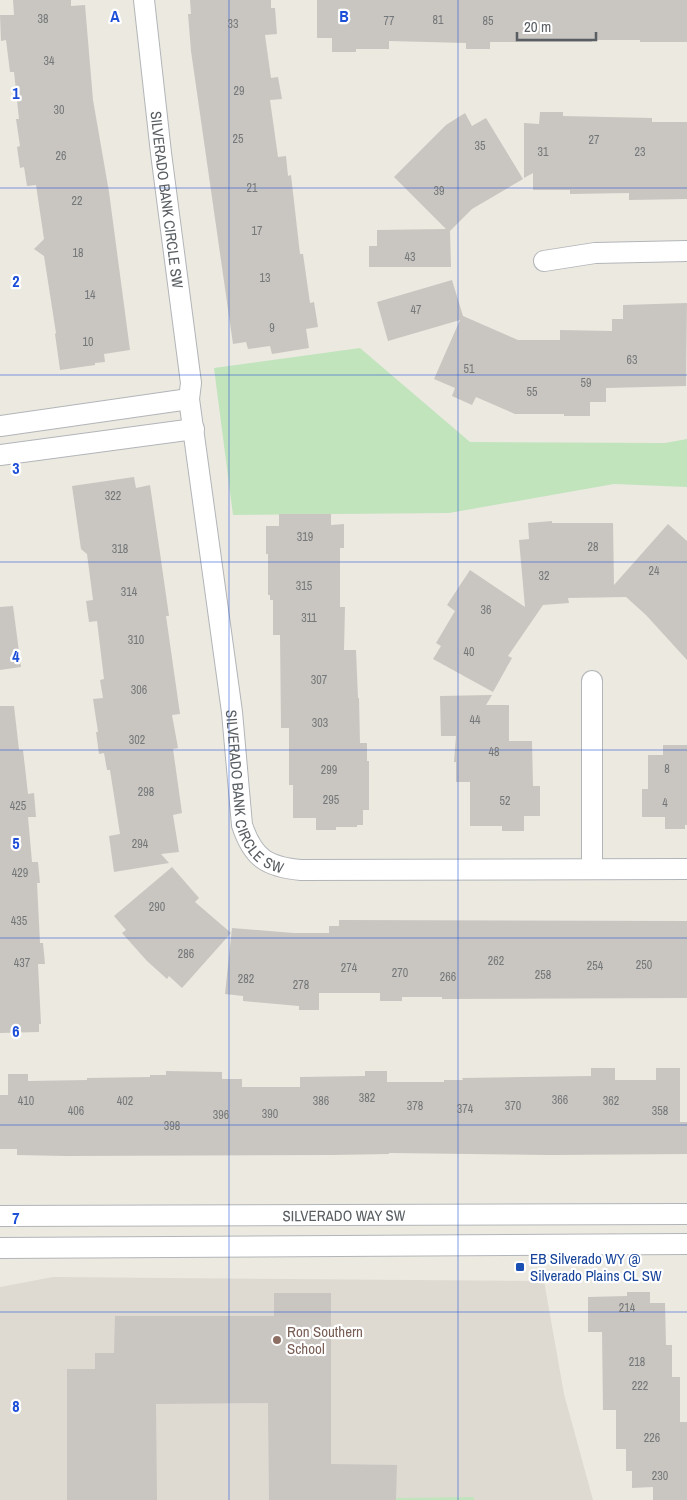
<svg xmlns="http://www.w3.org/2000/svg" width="687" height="1500" viewBox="0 0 687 1500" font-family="'Archivo Narrow',sans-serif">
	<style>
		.education { fill: #dedad2 }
		.green { fill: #c1e4bd }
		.building { fill: #c9c5c0 }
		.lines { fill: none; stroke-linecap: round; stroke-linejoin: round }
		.minor-casing { stroke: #b2b5b8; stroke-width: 22 }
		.minor { stroke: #fff; stroke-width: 20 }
		.grid { fill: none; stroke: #1d4ed8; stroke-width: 1; stroke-opacity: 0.55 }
		.transit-dot { fill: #1a4fb4; stroke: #fff; stroke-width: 2 }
		.education-dot { fill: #8d6e63; stroke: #fff; stroke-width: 2 }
		.labels { text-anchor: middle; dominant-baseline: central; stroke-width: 4.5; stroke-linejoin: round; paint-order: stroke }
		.number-label { font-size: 12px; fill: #75787a }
		.street-label { font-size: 15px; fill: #595e62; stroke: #fff }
		.transit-label { font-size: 15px; fill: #164399; stroke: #fff; text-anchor: start }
		.education-label { font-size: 15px; fill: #785e54; stroke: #fff; text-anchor: start }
		.grid-label { font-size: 16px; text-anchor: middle; font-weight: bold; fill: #1d4ed8; stroke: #fff; stroke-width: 4.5; stroke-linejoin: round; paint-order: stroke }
	</style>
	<rect width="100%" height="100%" fill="#ece9e1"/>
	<path class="education" d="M53 1277 544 1281 564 1394 593 1500H0V1287Z"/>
	<g class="green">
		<path d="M360 348 470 442 665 443 687 439V487L614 484 449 513 233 515 214 368Z"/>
		<path d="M474 1497V1500H396V1498Z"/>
	</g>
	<g class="building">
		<path d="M13 0H71V6L85 5 93 100 109 192 130 350 104 354 105 362 95 363V365L60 370 55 334 56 333 44 256 34 249 44 239 36 185 27 186 24 167 20 168 17 147 20 146 16 119H19L14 72H10L6 40 1 41 0 15H14Z"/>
		<path d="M190 0H271V8H275L277 34 265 35 271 78 278 77 282 99 270 100 278 157 286 156 288 176 291 175 300 254H303L310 303 314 302 318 327 306 329 309 348 272 354 270 346 248 349 246 342 233 344 191 51 188 14H191Z"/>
		<path d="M317 0H687V42H640V40H592V42H490V49H466V43L389 41V49H356V52H332V38H317Z"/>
		<path d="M540 112H563V116L652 118V122H687V199L629 200V193L570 194V190H533V173L524 178V123L539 124Z"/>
		<path d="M465 113 472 126 486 118 523 179 472 209 450 231 451 267H369V246H377V230L446 229 394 177 446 125Z"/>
		<path d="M452 280 463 316 518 340H560V330L612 331V319H623V305L687 303 686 386 606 388V402H590V416H564V414H515L476 397 472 405 452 396 455 388 434 379 460 320 388 341 377 302Z"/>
		<path d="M134 477 136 488 150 485 160 553 169 616H166L180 714 172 715 178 748 173 749 182 813 173 815 179 852 161 854 169 863 114 872 109 836 120 834 110 770H107L104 753 99 754 96 732H98L93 699 103 698 100 680 104 679 97 621 89 622 86 601 93 600 87 554 81 549 72 486Z"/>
		<path d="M279 514H331V525L344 524V548H340V607H345L344 650H356L358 698H359L360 743H367V761H369V810H363V825H357V827H336V830H316V818H293V785H289V728H281L280 635H273V600H270V595H268V554H266V526H279Z"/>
		<path d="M552 521V523H613L614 585 668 524 687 541V660L646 615 626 597 568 598 569 603 543 605 508 656 512 658 493 692 433 659 441 646 436 643 455 611 447 605 470 570 525 607 519 540 529 539 528 523Z"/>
		<path d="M13 606 21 667 0 670V607Z"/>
		<path d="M492 695 486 705H509V741H532L533 786H540V816H524V831H502V826H470V782H456V762H454L456 736H441L440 696Z"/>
		<path d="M0 706H14L19 750H23L28 794 34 793 36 817H28L32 862H38L40 883H37L40 943H43L45 964H38L41 1024H39V1032L0 1033Z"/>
		<path d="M663 745H687V825H685V829H665V817H642V789H648V755H663Z"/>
		<path d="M172 867 199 898 195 902 231 933 182 988 169 976 167 979 147 961 122 933 126 930 114 916Z"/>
		<path d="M339 920 687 921V998L442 999V997H402V1001H380V993H319V1010H299V1006L243 1001V996L225 994 232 928 294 933H329V926H339Z"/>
		<path d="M591 1068H615V1080H656V1068H680V1122H687V1154L551 1155 389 1153V1154L331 1155 66 1156 17 1155V1149H0V1095H8V1074H28V1081L87 1080V1078L150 1077V1075H166V1071L222 1072V1079H242V1087H300V1077L365 1076V1071H387V1082H444V1080H463L462 1078 591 1076Z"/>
		<path d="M627 1292H650V1303H665L666 1345H672V1377H680V1422H687V1500H653V1487L632 1488V1471H626V1449H616V1410H603L602 1332H588V1297L627 1296Z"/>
		<path d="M274 1293H331V1464L397 1465 396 1500H269L268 1403 156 1404 157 1500H67V1369H95V1353H114L115 1316H274Z"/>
	</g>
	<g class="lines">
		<defs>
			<g id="minor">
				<path id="s1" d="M144 0 161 153 191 383 189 399 232 712 242 825C253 858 267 867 301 870L687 869"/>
				<path d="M544 261 595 253 687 251"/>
				<path d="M0 426 189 399"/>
				<path d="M0 455 194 429"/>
				<path d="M592 869V681"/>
				<path id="s2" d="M0 1216 687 1214"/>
				<path d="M0 1248 687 1244"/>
			</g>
		</defs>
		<use href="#minor" class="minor-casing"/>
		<use href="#minor" class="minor"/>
	</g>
	<path class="grid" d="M229 0V1500M458 0V1500M0 188H687M0 375H687M0 562H687M0 750H687M0 938H687M0 1125H687M0 1312H687"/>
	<rect class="transit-dot" x="515" y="1262" width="10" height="10" rx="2.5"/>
	<circle class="education-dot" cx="277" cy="1340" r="5"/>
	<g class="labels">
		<g class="number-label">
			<text x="43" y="19">38</text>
			<text x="438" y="20">81</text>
			<text x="389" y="21">77</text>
			<text x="488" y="21">85</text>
			<text x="233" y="24">33</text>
			<text x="49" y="61">34</text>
			<text x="239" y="91">29</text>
			<text x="59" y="110">30</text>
			<text x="238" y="139">25</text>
			<text x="594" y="140">27</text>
			<text x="480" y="146">35</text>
			<text x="543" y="152">31</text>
			<text x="640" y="152">23</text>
			<text x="61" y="156">26</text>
			<text x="252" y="188">21</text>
			<text x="439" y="191">39</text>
			<text x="77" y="201">22</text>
			<text x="257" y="231">17</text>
			<text x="78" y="253">18</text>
			<text x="410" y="257">43</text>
			<text x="265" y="278">13</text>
			<text x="90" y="295">14</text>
			<text x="416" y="310">47</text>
			<text x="272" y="328">9</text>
			<text x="88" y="342">10</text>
			<text x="632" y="360">63</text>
			<text x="469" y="369">51</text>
			<text x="586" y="383">59</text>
			<text x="532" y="392">55</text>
			<text x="113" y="496">322</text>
			<text x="305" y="537">319</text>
			<text x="593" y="547">28</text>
			<text x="120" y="549">318</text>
			<text x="654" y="571">24</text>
			<text x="544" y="576">32</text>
			<text x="304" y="586">315</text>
			<text x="129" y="592">314</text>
			<text x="486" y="610">36</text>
			<text x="309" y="618">311</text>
			<text x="136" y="640">310</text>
			<text x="469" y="652">40</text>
			<text x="319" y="680">307</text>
			<text x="139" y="690">306</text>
			<text x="475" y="720">44</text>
			<text x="320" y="723">303</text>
			<text x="137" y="740">302</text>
			<text x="494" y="752">48</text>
			<text x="667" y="769">8</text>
			<text x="329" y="770">299</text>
			<text x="146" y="792">298</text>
			<text x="331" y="800">295</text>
			<text x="505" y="801">52</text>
			<text x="665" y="803">4</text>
			<text x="18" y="806">425</text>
			<text x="140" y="844">294</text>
			<text x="20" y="873">429</text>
			<text x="157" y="907">290</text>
			<text x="19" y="921">435</text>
			<text x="186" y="954">286</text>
			<text x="496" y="961">262</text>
			<text x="22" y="963">437</text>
			<text x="644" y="965">250</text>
			<text x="595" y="966">254</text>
			<text x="349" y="968">274</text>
			<text x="400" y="973">270</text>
			<text x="543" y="975">258</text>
			<text x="448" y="977">266</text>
			<text x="246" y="979">282</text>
			<text x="301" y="985">278</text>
			<text x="367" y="1098">382</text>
			<text x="560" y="1100">366</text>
			<text x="26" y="1101">410</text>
			<text x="125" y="1101">402</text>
			<text x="321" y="1101">386</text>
			<text x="611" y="1101">362</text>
			<text x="415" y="1106">378</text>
			<text x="513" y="1106">370</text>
			<text x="465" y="1109">374</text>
			<text x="76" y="1111">406</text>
			<text x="660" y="1111">358</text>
			<text x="270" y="1114">390</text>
			<text x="221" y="1115">396</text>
			<text x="172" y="1126">398</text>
			<text x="627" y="1308">214</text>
			<text x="637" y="1362">218</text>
			<text x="640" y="1386">222</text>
			<text x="652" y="1438">226</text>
			<text x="660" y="1476">230</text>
		</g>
		<g class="street-label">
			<text stroke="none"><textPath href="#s1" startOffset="201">SILVERADO BANK CIRCLE SW</textPath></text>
			<text stroke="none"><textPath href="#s1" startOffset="805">SILVERADO BANK CIRCLE SW</textPath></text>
			<text stroke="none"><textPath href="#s2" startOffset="344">SILVERADO WAY SW</textPath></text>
		</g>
		<g class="transit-label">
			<text x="530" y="1258">EB Silverado WY @<tspan x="530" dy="17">Silverado Plains CL SW</tspan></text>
		</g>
		<g class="education-label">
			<text x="287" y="1331">Ron Southern<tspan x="287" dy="17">School</tspan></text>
		</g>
	</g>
	<g class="grid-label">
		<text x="115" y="22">A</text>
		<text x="344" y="22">B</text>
		<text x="16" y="99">1</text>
		<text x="16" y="287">2</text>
		<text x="16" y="474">3</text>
		<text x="16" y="662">4</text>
		<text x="16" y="849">5</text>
		<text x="16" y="1037">6</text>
		<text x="16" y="1224">7</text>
		<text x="16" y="1412">8</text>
	</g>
	<path d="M517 32v8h79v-8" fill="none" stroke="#595e62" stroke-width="2.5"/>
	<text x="524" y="32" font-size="15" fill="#595e62" stroke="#ffffff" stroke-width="4" paint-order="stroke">20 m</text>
</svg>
